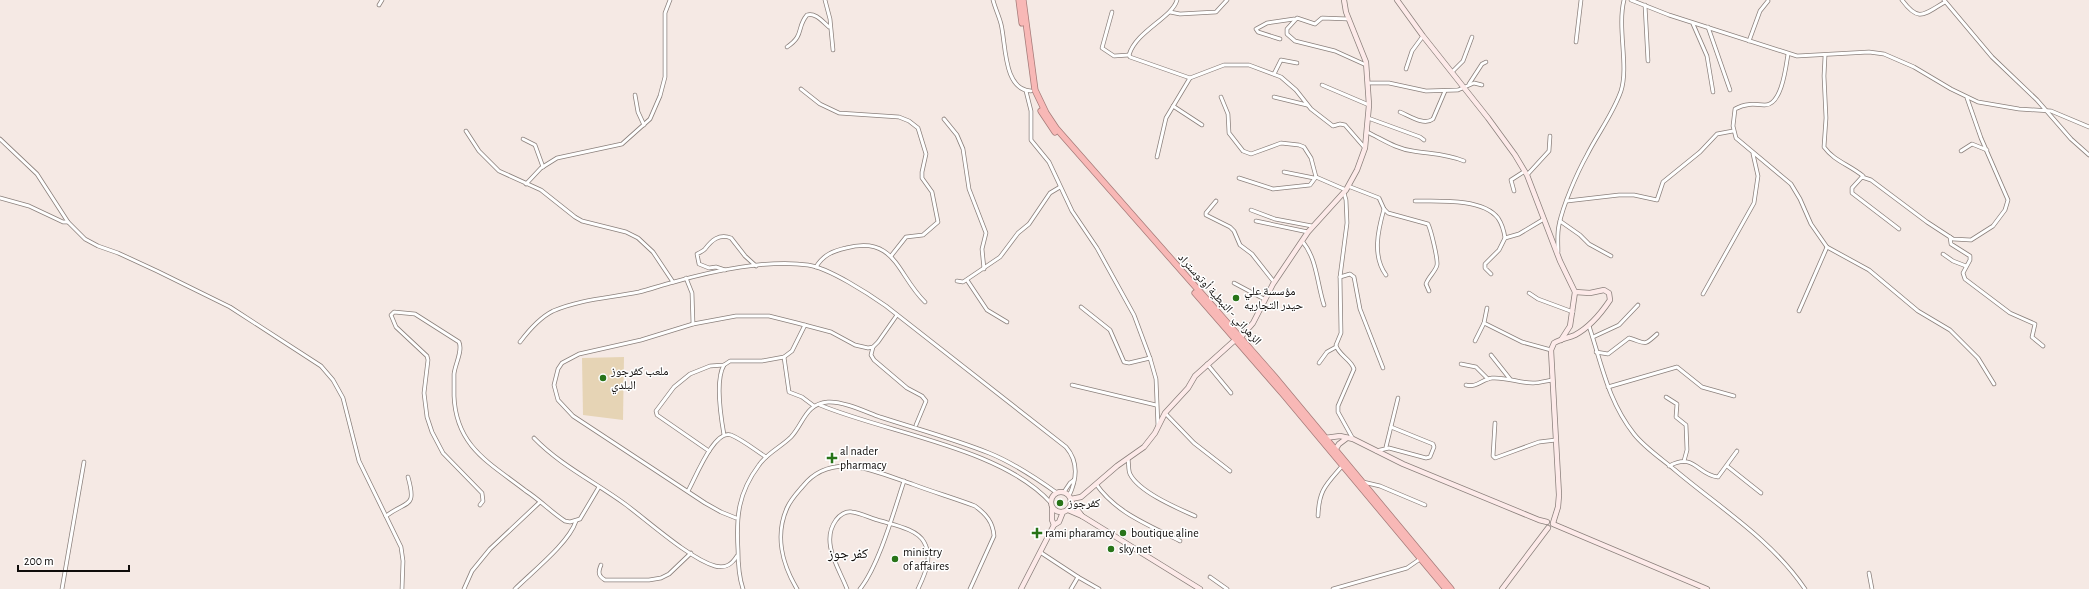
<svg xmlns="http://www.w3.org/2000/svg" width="2089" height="589" viewBox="0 0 2089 589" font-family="'Alegreya Sans','Noto Naskh Arabic',sans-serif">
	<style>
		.green { fill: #e6d4b5 }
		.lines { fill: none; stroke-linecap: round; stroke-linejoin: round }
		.street-casing { stroke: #8b807c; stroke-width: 4.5 }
		.secondary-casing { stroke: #8b807c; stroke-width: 6 }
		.highway-casing { stroke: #a67c7a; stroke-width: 7 }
		.street { stroke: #fff; stroke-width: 3 }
		.secondary { stroke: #fdeae9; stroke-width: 4.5 }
		.highway { stroke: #f8b8b6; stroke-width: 5.5 }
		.poi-dot { fill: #287419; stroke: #fff; stroke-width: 1.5 }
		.labels { text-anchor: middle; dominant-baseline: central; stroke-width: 3; stroke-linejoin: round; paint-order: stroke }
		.poi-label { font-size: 12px; fill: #0f0c0a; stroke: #fff; text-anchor: start }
		.street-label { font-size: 12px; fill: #0f0c0a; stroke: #fff }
		.quarter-label { font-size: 14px; fill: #0f0c0a; stroke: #fff }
	</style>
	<rect width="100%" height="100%" fill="#f5e9e4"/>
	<path class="green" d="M624 357 623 420 583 415 582 358Z"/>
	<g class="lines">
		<defs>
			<g id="street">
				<path d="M825 0 830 19 833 50"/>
				<path d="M993 0C995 8 999 16 1001 24 1006 43 1003 90 1031 91"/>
				<path d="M1177 0C1172 18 1136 31 1129 55L1130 57 1190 78"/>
				<path d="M1631 0 1669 15 1797 56 1869 52 1884 54 1914 67 1951 89 1978 102 2019 109 2051 111 2089 127"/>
				<path d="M1902 0C1919 23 1924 14 1945 2"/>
				<path d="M1944 0 1992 57 2037 100 2071 139 2089 155"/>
				<path d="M379 5 382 0"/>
				<path d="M1645 5 1648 61"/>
				<path d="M1112 12 1102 48 1114 56 1129 55"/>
				<path d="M1170 12 1180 14 1216 12 1227 0"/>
				<path d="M1349 19 1322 18 1315 24 1297 18 1287 29V34L1295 41 1335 51 1366 65"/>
				<path d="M1693 24 1707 56 1713 92"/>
				<path d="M1708 27 1730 90"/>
				<path d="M1280 39 1258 32 1256 29 1267 23 1294 19"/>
				<path d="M1749 41 1760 11 1768 1"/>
				<path d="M1576 42 1581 0"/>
				<path d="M787 47C805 35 796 28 807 15 815 12 823 22 829 27"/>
				<path d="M1788 54C1786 66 1782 105 1765 105 1754 104 1745 103 1735 109L1733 126 1736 138 1791 184 1800 199 1811 224 1827 247 1869 270 1918 311 1950 330 1978 358 1994 384"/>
				<path d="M1825 56 1824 76 1826 118 1824 147C1834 161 1850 165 1863 176"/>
				<path d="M1406 69 1412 51 1423 36"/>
				<path d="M1452 72 1463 61 1472 37"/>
				<path d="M1274 74 1281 60 1297 63"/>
				<path d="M1368 83H1389L1426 91 1458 90 1474 83 1482 85"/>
				<path d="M1469 84 1482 64 1486 62"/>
				<path d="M1322 85 1369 105"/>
				<path d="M801 89 820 104 839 113 899 117 909 121 918 128 926 154 922 172V178L932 192 938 222 923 235 906 237 891 256"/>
				<path d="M1026 91 1031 111V140L1049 162 1072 211 1097 248 1134 315 1150 358 1156 379 1158 427"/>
				<path d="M635 95 638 112 644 125"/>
				<path d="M1221 97 1228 114 1229 133 1243 151 1251 154 1281 143 1299 145 1304 147 1311 158 1316 177 1346 190"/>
				<path d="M1274 97 1307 105"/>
				<path d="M1173 106 1202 125"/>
				<path d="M1400 112C1410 116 1424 126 1433 119L1445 91"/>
				<path d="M1368 118 1420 137 1424 140"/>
				<path d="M944 119 957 135 963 149 969 189 986 233 982 249 984 269"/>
				<path d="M466 131 479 151 499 171 541 190 575 217 582 221 626 232 638 238 653 252 673 282"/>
				<path d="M1367 132C1382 139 1396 149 1413 151 1431 154 1447 154 1464 161"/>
				<path d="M0 139 37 174 68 222 85 239 98 246 118 253 157 271 230 307 321 366 333 380 343 398 359 461 401 547 403 561 402 589"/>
				<path d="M523 139 535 145 543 167"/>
				<path d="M1961 151 1972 144 1987 150"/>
				<path d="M1157 157 1166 118 1190 78 1224 65H1249L1281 77 1296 90 1311 109 1333 126 1340 124 1345 125 1365 148"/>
				<path d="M1284 172 1314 178"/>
				<path d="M1527 175 1549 151 1550 136"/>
				<path d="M1239 178 1273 189 1310 185 1316 177"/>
				<path d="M526 184 541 168 557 158 622 144 650 119 660 96 665 77V13L670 0"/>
				<path d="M1348 186 1379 198 1384 209 1388 213 1428 224C1431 230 1438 259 1437 265 1436 271 1428 277 1426 284L1429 291"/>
				<path d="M1514 191 1511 180 1525 171"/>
				<path d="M1344 193 1346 200 1347 223 1340 277 1341 333 1336 345C1338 355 1351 359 1354 369L1338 406V412L1353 439"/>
				<path d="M0 198 29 206 63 222H68"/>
				<path d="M1216 201 1206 213V215L1230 227 1234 231 1240 245 1252 254 1274 282"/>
				<path d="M1415 201C1438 201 1483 198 1498 218 1502 224 1504 231 1505 238L1499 250 1485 264V268L1491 274"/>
				<path d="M1567 201 1619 195H1634L1657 200 1663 182 1700 152 1717 134 1733 131"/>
				<path d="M1384 209C1378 230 1372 256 1386 275"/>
				<path d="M1251 210 1275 219 1312 226"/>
				<path d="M1256 221 1308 232"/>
				<path d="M1560 221 1580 235 1589 244 1611 256"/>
				<path d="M1899 229 1852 193V188L1862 177 1871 180 1927 222 1953 239 1971 240 1993 226 2005 210 2008 200 1981 138 1967 98"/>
				<path d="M1950 237 1951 244 1970 256V260L1963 273 1965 279 2010 313 2035 324 2032 337 2043 346"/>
				<path d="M1505 238 1519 234 1544 219"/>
				<path d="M1302 241C1317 258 1317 284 1324 305"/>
				<path d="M1558 252C1558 243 1557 234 1559 225 1563 205 1577 173 1587 155 1598 133 1613 114 1621 91 1629 66 1617 28 1624 0"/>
				<path d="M1943 254 1953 261 1966 266"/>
				<path d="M816 267C823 255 833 251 846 248 896 235 897 275 925 302"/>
				<path d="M725 270 716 267 709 268 699 264 697 254C699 253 703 251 705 249 711 241 719 233 731 238L745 256 756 266"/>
				<path d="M1340 277 1350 274 1354 277 1360 309 1383 368"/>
				<path d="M686 278 692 293 693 324"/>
				<path d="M967 280 987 310 1007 322"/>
				<path d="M957 281 963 282 1000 257 1018 233 1029 224 1050 193 1060 187"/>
				<path d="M1234 283 1264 299"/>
				<path d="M1529 293 1538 299 1573 312"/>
				<path d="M1703 294 1754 203 1758 176 1753 154"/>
				<path d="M1081 307 1110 330 1124 362 1129 363 1150 358"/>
				<path d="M1487 308 1484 323 1522 342 1551 350"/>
				<path d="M1799 311 1827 247"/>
				<path d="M1589 326C1602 365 1608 401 1634 434 1645 448 1662 459 1675 470 1720 508 1771 539 1805 589"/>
				<path d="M1593 337 1619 325 1638 305"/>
				<path d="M1475 341 1484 323"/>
				<path d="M520 342C529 330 539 318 553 311 581 299 610 298 639 292 651 289 662 285 674 282 712 271 769 259 808 265 829 268 869 294 886 306L1066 447C1079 462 1077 479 1069 496"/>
				<path d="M873 347 871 355 874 360 907 388 922 396 926 401 916 425"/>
				<path d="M1596 352 1608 354 1629 338C1646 343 1643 347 1657 334"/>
				<path d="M1491 355 1510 379"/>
				<path d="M784 357 789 392 802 397 814 406"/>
				<path d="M1319 363 1327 352 1336 347"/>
				<path d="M1207 364 1231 393"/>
				<path d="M1461 364 1476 367 1488 379"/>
				<path d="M1072 385 1156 405"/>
				<path d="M1466 385C1477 388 1482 379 1492 378 1507 377 1519 383 1533 383 1539 383 1546 381 1552 380"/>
				<path d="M1608 387 1677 367 1702 387 1734 396"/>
				<path d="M1666 397 1677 404 1676 417 1686 425 1687 450 1684 461"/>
				<path d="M820 405C887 433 1002 448 1051 503"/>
				<path d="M1165 413 1194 443 1230 471"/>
				<path d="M1495 423 1493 456 1495 458 1539 442 1556 440"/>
				<path d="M724 435C721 418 715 380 724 365"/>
				<path d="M534 438C560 465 595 482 625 504 648 521 690 559 715 566 726 569 732 564 737 556"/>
				<path d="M1386 447 1398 398"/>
				<path d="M709 451 657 415 656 411 674 387 690 374 710 366 724 365 730 361H762L784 357 792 351 805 325"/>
				<path d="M1376 451 1389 448 1426 458 1430 457 1434 447 1433 444 1391 427"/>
				<path d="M1128 459C1129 463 1128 470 1130 474 1139 492 1177 508 1195 516"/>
				<path d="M1669 466C1695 452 1697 475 1718 477L1737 451"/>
				<path d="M1727 466 1761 493"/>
				<path d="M1363 482 1380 486 1425 505"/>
				<path d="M1096 484C1116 513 1149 525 1180 541"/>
				<path d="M688 491C695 479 714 429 731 435 743 440 755 450 766 457"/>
				<path d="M1064 492 1070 483 1074 480"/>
				<path d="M480 505 483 501 482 493 443 453 432 432 427 417 424 393 428 360 427 356 396 327 391 315 394 312 415 314 459 342C463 351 455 364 454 374 454 381 454 389 454 396 456 447 490 463 526 491 540 500 551 512 565 521L570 522 580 519 599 487"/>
				<path d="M386 516C407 500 417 509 408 477"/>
				<path d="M1318 516C1319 489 1326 485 1343 465"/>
				<path d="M736 518 721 512 705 503 573 416 558 400 554 385 558 369 562 363 579 354 641 340 693 324 736 316H769L797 323 831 332 855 345 868 348 873 347 878 342 897 315"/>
				<path d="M1040 552 1078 577 1099 589"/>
				<path d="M601 565C598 572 598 576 605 580H649L661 578 669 574 691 553"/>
				<path d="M1869 573 1872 589"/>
				<path d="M1210 577 1227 589"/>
				<path d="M62 589 84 462"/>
				<path d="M464 589 472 571 490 549 540 502"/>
				<path d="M515 589C532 572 569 543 576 521"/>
				<path d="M743 589C739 577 738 563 738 550 736 517 738 493 759 465 767 453 781 447 791 437 804 423 805 404 828 402 843 401 866 412 880 417 917 429 954 439 989 453 1014 463 1036 478 1057 493"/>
				<path d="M797 589C782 564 775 535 787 508 791 499 797 493 803 486 832 450 876 472 912 484 933 492 954 498 975 506 986 514 993 522 994 536L970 589"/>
				<path d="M847 589C839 568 820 542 836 520 840 515 845 511 852 512 861 513 872 519 881 521 894 525 917 529 924 542 933 558 925 574 918 589"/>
				<path d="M860 589C879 565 894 511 904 481"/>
				<path d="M1071 589 1078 577"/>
				<path d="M1333 589 1407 568 1420 559"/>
			</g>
			<g id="secondary">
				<path d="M1397 0 1423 36 1488 118 1515 155 1527 175 1560 261 1575 292 1570 326 1561 340"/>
				<path d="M1240 338 1253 323 1273 284 1308 232 1346 190 1357 170 1365 148 1369 105 1366 62 1346 12 1344 0"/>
				<path d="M1325 438 1340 436 1353 439 1403 464 1539 520 1547 522"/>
				<path d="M1335 450 1339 444 1347 438"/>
				<circle cx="1061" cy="502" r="10"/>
				<path d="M1071 499 1081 497 1117 466 1144 447 1155 433 1165 413 1188 388 1195 376 1235 340"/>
				<path d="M1071 501 1082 516"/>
				<path d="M1052 508V520L1054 525"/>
				<path d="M1068 510 1082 516 1200 589"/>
				<path d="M1553 523 1558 507 1559 495 1551 350 1554 343C1561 339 1568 338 1575 335 1590 327 1600 315 1610 300L1609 293 1604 290 1590 293 1575 292"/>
				<path d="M1553 524 1707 589"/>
				<path d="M1021 589 1054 525 1059 522 1063 512"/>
				<path d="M1502 589 1548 528"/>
			</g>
			<g id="highway">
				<path d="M1019 0 1022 23"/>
				<path d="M1023 0 1035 90 1046 113 1056 128 1274 376 1451 589"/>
				<path d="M1041 111 1055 132"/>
				<path d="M1195 293 1283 394 1446 589"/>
			</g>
		</defs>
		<use href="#street" class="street-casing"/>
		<use href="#secondary" class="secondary-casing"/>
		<use href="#highway" class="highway-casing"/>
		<use href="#street" class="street"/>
		<use href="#secondary" class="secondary"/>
		<use href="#highway" class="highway"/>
	</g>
	<g class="poi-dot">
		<circle cx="1236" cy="298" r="4"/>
		<circle cx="603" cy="378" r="4"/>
		<path d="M830 452h4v4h4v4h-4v4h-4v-4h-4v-4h4z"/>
		<circle cx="1060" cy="503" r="4"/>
		<path d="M1035 527h4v4h4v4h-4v4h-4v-4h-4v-4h4z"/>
		<circle cx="1123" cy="533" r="4"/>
		<circle cx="1111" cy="549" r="4"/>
		<circle cx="895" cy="559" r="4"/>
	</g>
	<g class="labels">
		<g class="poi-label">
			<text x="1244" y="291">مؤسسة علي<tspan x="1244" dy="14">حيدر التجاريه</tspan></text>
			<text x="611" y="371">ملعب كفرجوز<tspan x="611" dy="14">البلدي</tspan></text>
			<text x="840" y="451">al nader<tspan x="840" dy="14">pharmacy</tspan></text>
			<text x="1068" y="503">كفرجوز</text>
			<text x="1045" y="533">rami pharamcy</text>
			<text x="1131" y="533">boutique aline</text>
			<text x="1119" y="549">sky net</text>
			<text x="903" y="552">ministry<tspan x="903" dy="14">of affaires</tspan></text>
		</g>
		<g class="street-label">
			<text transform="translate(1220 299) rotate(48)">الزهراني - النبطية أوتوستراد</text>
		</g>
		<g class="quarter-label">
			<text x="848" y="554">كفر جوز</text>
		</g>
	</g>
	<path d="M18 565v6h111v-6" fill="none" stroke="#0f0c0a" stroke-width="2"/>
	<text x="24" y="565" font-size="12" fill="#0f0c0a" stroke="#ffffff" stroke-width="3" paint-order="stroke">200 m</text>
</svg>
